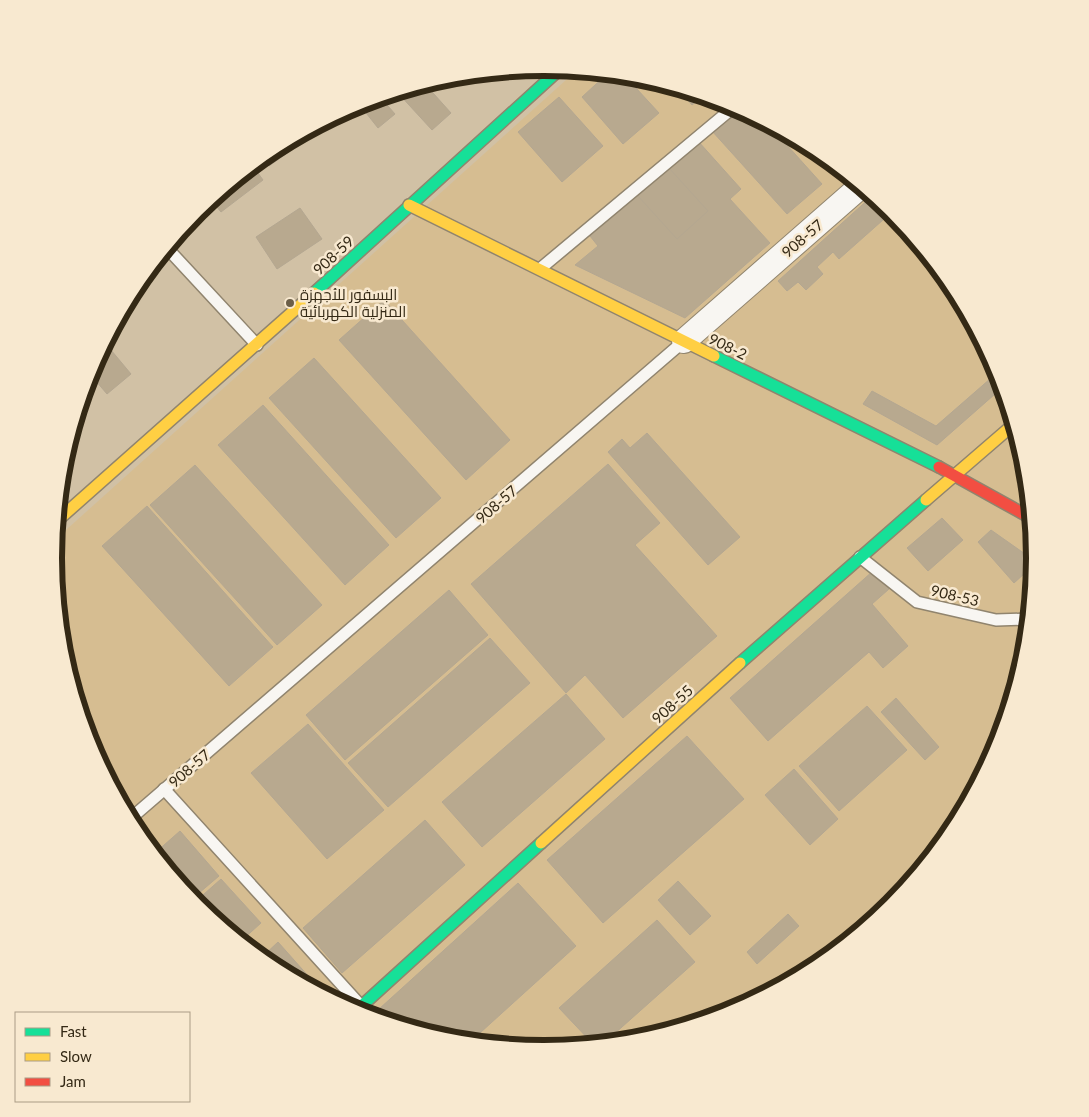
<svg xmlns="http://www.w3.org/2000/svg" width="1089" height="1117" viewBox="0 0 1089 1117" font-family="Lato,Cairo,sans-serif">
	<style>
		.built { fill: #d6bd91 }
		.building { fill: #b8a98f; stroke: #b4a791 }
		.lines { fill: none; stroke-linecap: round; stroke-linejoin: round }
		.lane-casing { stroke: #90846e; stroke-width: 14 }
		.street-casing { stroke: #90846e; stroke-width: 26 }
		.fast-casing { stroke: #90846e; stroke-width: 14 }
		.slow-casing { stroke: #90846e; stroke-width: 14 }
		.jam-casing { stroke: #90846e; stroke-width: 14 }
		.lane { stroke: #f8f6f2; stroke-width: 11 }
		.street { stroke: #f8f6f2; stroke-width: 24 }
		.fast { stroke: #16e098; stroke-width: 11 }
		.slow { stroke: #ffcf43; stroke-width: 11 }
		.jam { stroke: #f24e42; stroke-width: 11 }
		.poi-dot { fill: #6b5e47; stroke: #f8e9d0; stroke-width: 2 }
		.labels { text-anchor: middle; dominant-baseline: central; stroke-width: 5; stroke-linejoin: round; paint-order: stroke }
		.street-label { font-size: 15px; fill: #342915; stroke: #f8e9d0 }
		.poi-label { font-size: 15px; fill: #342915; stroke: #f8e9d0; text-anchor: start }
		.rim { fill: none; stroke: #342915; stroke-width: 6 }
	</style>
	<rect width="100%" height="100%" fill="#d1c1a5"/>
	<path class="built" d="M576 71 641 77 733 105 817 151 892 212 953 286 998 371 1026 463 1035 559 1026 655 998 747 952 831 891 906 817 967 732 1012 640 1040 544 1049 448 1040 356 1012 272 966 197 905 136 831 91 746 63 654 54 559 56 539Z"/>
	<g class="building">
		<path d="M607 74 625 76 659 113 623 144 582 97Z"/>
		<path d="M425 84 451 113 432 130 398 93Z"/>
		<path d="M678 89 703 96 692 105Z"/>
		<path d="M559 97 603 146 562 182 518 132Z"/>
		<path d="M381 98 395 114 378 128 359 104Z"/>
		<path d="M738 108 768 124 822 184 787 214 712 131Z"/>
		<path d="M300 136 304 141 269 166 263 158Z"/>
		<path d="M698 141 741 189 730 199 770 243 685 318 575 265 598 246 590 236Z"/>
		<path d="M253 166 263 180 221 212 211 200Z"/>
		<path d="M669 168 708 211 677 239 638 196Z"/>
		<path d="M872 196 892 212 839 259 833 252 817 267 823 274 806 290 798 282 787 291 778 281Z"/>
		<path d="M300 208 322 239 277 269 256 237Z"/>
		<path d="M384 300 510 440 466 480 339 340Z"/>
		<path d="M106 344 131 374 107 394 90 374Z"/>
		<path d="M314 358 441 498 396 538 269 398Z"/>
		<path d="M998 372 1003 387 937 445 863 404 872 391 936 426Z"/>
		<path d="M263 405 389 545 345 585 218 445Z"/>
		<path d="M647 433 740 537 708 565 608 452 622 439 630 448Z"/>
		<path d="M608 464 660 523 635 545 717 636 623 718 585 675 566 693 471 584Z"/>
		<path d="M195 465 322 605 277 645 150 505Z"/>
		<path d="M147 506 273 647 229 686 102 546Z"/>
		<path d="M942 518 963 540 928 571 907 548Z"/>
		<path d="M991 530 1035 561V564L1014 583 978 542Z"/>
		<path d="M873 571 889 589 872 604 908 646 883 668 869 652 768 741 730 698Z"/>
		<path d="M449 590 488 635 345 760 306 715Z"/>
		<path d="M490 638 530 683 388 807 348 763Z"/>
		<path d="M566 694 605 739 482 847 442 802Z"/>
		<path d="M896 698 939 747 925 760 881 712Z"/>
		<path d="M867 706 907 750 839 811 799 766Z"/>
		<path d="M308 724 384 810 327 859 251 773Z"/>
		<path d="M687 736 744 799 603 923 547 860Z"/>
		<path d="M794 769 838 819 810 845 765 795Z"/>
		<path d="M425 820 465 865 342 973 303 928Z"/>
		<path d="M180 831 219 876 192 899 155 853Z"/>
		<path d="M221 879 261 923 241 941 195 902Z"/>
		<path d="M678 881 711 916 690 935 658 900Z"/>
		<path d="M518 883 576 946 470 1042 448 1040 391 1022 379 1009Z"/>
		<path d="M788 914 799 926 757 964 747 952Z"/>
		<path d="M657 920 695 962 604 1043 593 1044 559 1008Z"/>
		<path d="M278 942 318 987 315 990 272 966 261 958Z"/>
	</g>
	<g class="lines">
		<defs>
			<g id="lane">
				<path d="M167 248 257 345"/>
				<path d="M541 268 735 106"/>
				<path d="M860 557 917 602 996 620 1029 619"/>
				<path d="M164 789 362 1007"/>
				<path d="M130 819 684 341"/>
			</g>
			<path id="street" d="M684 341 861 186"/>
			<g id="fast">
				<path d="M314 293 560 69"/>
				<path d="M714 356 939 467"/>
				<path d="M740 663 926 500"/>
				<path d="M356 1011 541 843"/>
			</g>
			<g id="slow">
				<path d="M409 205 714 356"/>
				<path d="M926 500 1014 424"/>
				<path d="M58 520 314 293"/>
				<path d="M541 843 740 663"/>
			</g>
			<path id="jam" d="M939 467 1031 518"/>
		</defs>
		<use href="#lane" class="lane-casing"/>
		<use href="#street" class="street-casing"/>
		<use href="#fast" class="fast-casing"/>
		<use href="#slow" class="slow-casing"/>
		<use href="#jam" class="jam-casing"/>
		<use href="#lane" class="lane"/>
		<use href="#street" class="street"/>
		<use href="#fast" class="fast"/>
		<use href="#slow" class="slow"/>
		<use href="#jam" class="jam"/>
	</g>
	<circle class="poi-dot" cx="290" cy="303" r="5"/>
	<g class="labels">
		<g class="street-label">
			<text transform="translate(802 238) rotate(-41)">908-57</text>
			<text transform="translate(333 255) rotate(-43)">908-59</text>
			<text transform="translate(728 346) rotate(26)">908-2</text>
			<text transform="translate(496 504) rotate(-41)">908-57</text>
			<text transform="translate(955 595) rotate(13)">908-53</text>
			<text transform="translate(672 704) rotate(-42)">908-55</text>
			<text transform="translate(189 768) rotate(-41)">908-57</text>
		</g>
		<g class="poi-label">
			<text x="300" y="294">البسفور للأجهزة<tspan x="300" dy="17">المنزلية الكهربائية</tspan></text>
		</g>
	</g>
	<path d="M0 0H1089V1117H0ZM62 558a482 482 0 1 1 964 0a482 482 0 1 1-964 0Z" fill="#f8e9d0" fill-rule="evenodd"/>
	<path class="rim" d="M62 558a482 482 0 1 1 964 0a482 482 0 1 1-964 0Z"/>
	<rect x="15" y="1012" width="175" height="90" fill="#f8e9d0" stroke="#aa9c85"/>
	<rect x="25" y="1028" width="25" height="8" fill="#16e098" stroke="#aa9c85"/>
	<text x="60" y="1037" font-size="15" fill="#342915">Fast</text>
	<rect x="25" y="1053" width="25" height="8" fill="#ffcf43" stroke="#aa9c85"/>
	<text x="60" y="1062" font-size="15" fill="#342915">Slow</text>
	<rect x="25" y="1078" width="25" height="8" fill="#f24e42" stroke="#aa9c85"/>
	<text x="60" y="1087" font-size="15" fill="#342915">Jam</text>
</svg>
